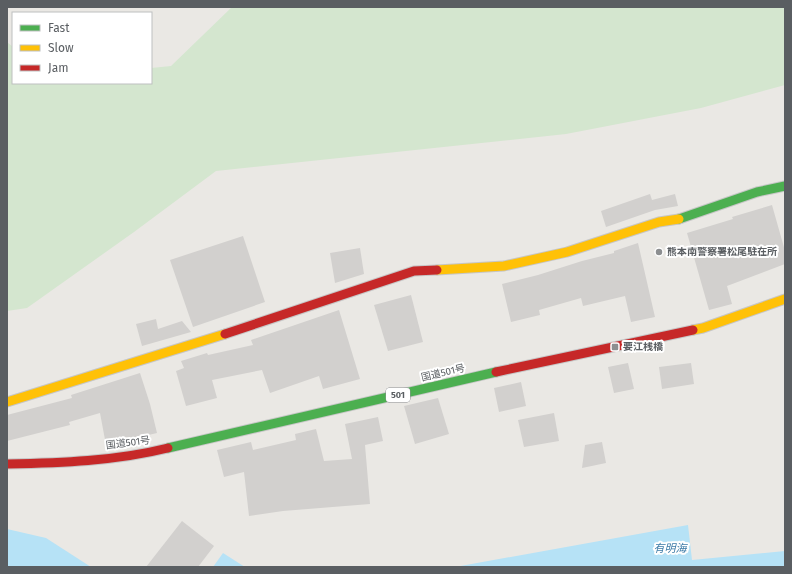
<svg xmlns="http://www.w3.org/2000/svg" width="792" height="574" viewBox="0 0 792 574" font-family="'Fira Sans','Noto Sans JP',sans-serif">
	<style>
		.green { fill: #d4e6cf }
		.water { fill: #b6e2f6 }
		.building { fill: #d2d0ce }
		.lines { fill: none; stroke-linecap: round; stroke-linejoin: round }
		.fast-casing { stroke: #c6c6c6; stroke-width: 11 }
		.slow-casing { stroke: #c6c6c6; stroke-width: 11 }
		.jam-casing { stroke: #c6c6c6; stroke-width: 11 }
		.fast { stroke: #4caf50; stroke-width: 9 }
		.slow { stroke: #ffc107; stroke-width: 9 }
		.jam { stroke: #c62828; stroke-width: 9 }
		.poi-dot { fill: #8c8e90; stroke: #fff; stroke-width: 1.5 }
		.labels { text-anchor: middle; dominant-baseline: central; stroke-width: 4; stroke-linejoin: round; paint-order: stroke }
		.shield { fill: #fff; stroke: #8c8e91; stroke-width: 1 }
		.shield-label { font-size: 9px; font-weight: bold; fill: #5a5e62 }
		.poi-label { font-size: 10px; font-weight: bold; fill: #5a5e62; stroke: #fff; text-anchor: start }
		.street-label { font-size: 10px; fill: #5a5e62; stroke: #fff }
		.water-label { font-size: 11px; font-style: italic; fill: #3c7ba7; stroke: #fff }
	</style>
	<rect width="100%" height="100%" fill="#eae8e4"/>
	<path class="green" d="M232 7H785V85L701 108 566 134 216 171 134 232 27 308 7 311V42L13 47V83H151V68L171 66Z"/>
	<g class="water">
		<path d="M688 525 692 560 785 551V567H455Z"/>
		<path d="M7 529 46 538 91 567H7Z"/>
		<path d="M223 553 245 567H213Z"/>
	</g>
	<g class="building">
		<path d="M650 194 652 200 675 194 678 206 655 210 606 227 601 211Z"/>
		<path d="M772 205 785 251V264L727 286 732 304 709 310 687 233 733 219 732 217Z"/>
		<path d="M243 236 265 302 193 327 170 260Z"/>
		<path d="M638 243 655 317 631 322 625 296 583 306 581 298 539 310 540 315 511 322 502 284 538 275 582 261 614 253V251Z"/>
		<path d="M360 248 364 274 335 283 330 253Z"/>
		<path d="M411 295 423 342 388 351 374 305Z"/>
		<path d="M339 310 360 379 323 389 319 376 270 393 262 370 212 380 217 398 186 406 176 371 184 368 181 361 207 353 208 355 253 345 251 340Z"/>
		<path d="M156 319 158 329 182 321 191 332 142 346 136 324Z"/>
		<path d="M628 363 634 389 614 393 608 367Z"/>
		<path d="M691 363 694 384 662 389 659 367Z"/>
		<path d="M140 373 150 404 157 433 106 445 100 413 69 422 70 425 7 441V415L72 398 71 395Z"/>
		<path d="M521 382 526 406 499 412 494 388Z"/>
		<path d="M438 398 449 434 415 444 404 406Z"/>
		<path d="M554 413 559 441 524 447 518 420Z"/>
		<path d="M378 417 383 441 365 445 370 504 283 511 249 516 244 472 224 477 217 450 251 442 253 450 296 440 295 434 316 429 324 461 352 459 345 424Z"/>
		<path d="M602 442 606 463 582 468 585 445Z"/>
		<path d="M182 521 214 546 198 567H146Z"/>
	</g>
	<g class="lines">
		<defs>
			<g id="fast">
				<path d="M679 219 757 192 785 186"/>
				<path d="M168 448 496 372"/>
			</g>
			<g id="slow">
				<path d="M437 270 504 266 567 252 659 222 679 219"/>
				<path d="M693 330 703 328 785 299"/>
				<path d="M7 402 225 334"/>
			</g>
			<g id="jam">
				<path d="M225 334 414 271 437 270"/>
				<path d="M496 372 693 330"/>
				<path d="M7 464C60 463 116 461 168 448"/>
			</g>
		</defs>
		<use href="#fast" class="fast-casing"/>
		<use href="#slow" class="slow-casing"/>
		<use href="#jam" class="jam-casing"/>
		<use href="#fast" class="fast"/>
		<use href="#slow" class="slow"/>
		<use href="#jam" class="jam"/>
	</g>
	<g class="poi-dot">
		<circle cx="659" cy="252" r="4"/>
		<rect x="611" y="343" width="8" height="8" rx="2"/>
	</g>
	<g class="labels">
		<rect class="shield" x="386" y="388" width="24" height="14" rx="3"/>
		<g class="shield-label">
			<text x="398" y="395">501</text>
		</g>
		<g class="poi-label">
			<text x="667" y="252">熊本南警察署松尾駐在所</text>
			<text x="623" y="347">要江桟橋</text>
		</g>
		<g class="street-label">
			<text transform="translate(443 373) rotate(-13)">国道501号</text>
			<text transform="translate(128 443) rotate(-7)">国道501号</text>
		</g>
		<g class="water-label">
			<text x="670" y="548">有明海</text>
		</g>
	</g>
	<rect width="792" height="574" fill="none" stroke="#5a5e62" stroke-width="16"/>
	<rect x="12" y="12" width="140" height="72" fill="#ffffff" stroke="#bdbfc0"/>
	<rect x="20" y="25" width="20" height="6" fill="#4caf50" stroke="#bdbfc0"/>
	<text x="48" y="32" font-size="12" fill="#5a5e62">Fast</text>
	<rect x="20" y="45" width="20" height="6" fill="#ffc107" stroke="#bdbfc0"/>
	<text x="48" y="52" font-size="12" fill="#5a5e62">Slow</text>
	<rect x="20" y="65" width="20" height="6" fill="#c62828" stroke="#bdbfc0"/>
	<text x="48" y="72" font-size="12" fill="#5a5e62">Jam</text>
</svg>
